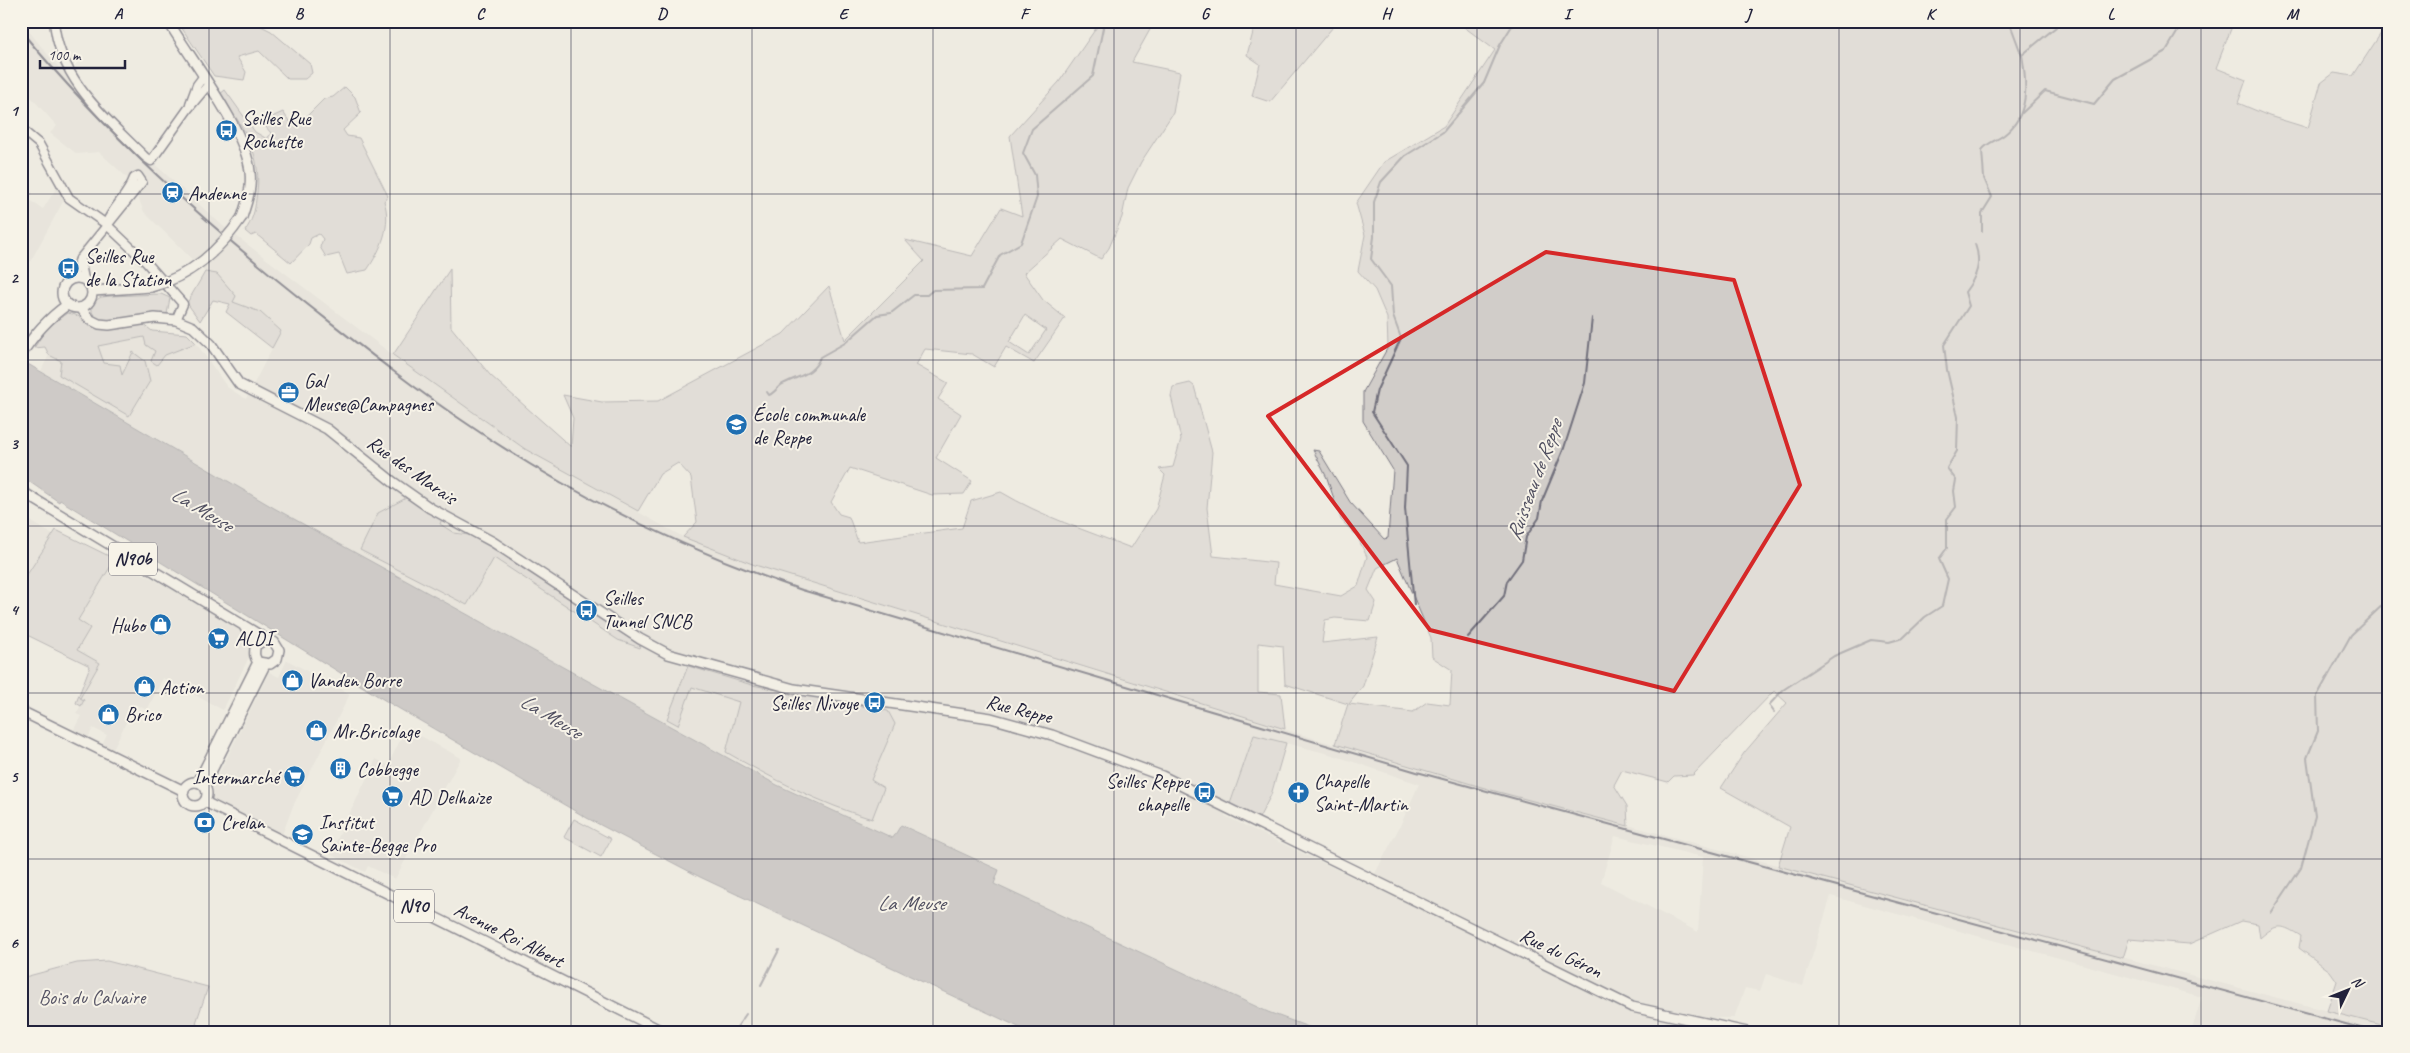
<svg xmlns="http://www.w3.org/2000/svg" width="2410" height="1053" viewBox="0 0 2410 1053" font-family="Caveat,sans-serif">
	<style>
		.built { fill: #dfdcd4; fill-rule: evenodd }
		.green { fill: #d1cdc9; stroke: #7a7882; fill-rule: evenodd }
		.water { fill: #a6a3a6; stroke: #716f7b }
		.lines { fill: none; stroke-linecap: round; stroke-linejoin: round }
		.stream { stroke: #716f7b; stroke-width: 2 }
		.minor-casing { stroke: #22223b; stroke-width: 11 }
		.major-casing { stroke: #22223b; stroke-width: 12 }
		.minor { stroke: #f7f3e8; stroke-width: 8 }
		.major { stroke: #f7f3e8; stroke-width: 9 }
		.rail { stroke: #22223b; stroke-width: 2 }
		.major-bridge-casing { stroke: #22223b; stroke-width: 12; stroke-linecap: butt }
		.major-bridge { stroke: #f7f3e8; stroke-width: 9 }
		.marked { fill: none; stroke: #d62828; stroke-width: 4; stroke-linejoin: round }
		.grid { fill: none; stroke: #22223b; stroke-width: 1; stroke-opacity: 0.55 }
		.labels { text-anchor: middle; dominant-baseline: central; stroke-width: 4; stroke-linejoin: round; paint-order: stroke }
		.shield { fill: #f7f3e8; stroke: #62616f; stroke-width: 1 }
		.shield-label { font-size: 19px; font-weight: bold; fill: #22223b }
		.poi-label { font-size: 20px; fill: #22223b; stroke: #f7f3e8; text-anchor: start }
		.street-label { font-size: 20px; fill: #22223b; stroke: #f7f3e8 }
		.park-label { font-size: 20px; fill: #575566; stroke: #f7f3e8 }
		.water-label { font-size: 21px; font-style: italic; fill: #504f60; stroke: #f7f3e8 }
		.neatline { fill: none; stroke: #22223b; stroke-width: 2 }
		.grid-label { font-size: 16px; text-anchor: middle; font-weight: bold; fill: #22223b }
	</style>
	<rect width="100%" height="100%" fill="#eeebe1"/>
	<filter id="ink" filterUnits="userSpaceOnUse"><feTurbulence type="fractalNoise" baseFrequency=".02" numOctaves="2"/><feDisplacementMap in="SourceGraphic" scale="10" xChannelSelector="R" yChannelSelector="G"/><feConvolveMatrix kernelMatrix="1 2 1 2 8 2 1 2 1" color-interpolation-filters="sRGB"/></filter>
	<g filter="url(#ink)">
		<g class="built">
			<path d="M21 21 52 60 127 139 223 226 393 355 525 449 683 537 755 565 1051 658 1389 761 2030 933 2389 1027V1032H2191L2202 997 1831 896 1803 986 1766 974 1760 991 1745 988 1734 1018H1692L1689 1032H1322L1268 1012 993 884 999 869 902 825 894 838 777 785 274 508 41 371 49 355 144 337 196 343 227 387 246 399 281 331 260 312 232 302 217 274 205 272 144 212 132 182 99 152 77 154 50 133 57 126 21 86ZM1254 735 1333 755 1419 784 1400 826 1369 885 1225 816ZM1615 836 1703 857 1698 932 1601 882Z"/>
			<path d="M21 185 33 193 29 200 43 209 57 187 65 198 29 264 21 258Z"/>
			<path d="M21 515 53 535 21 582Z"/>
			<path d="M115 559 199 603 237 627 248 640 251 653 223 710 163 678 147 710 135 704 113 749 102 745 107 735 93 728 88 738 73 731 81 716 76 714 84 700 80 698 100 664 77 650 78 620Z"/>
			<path d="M287 660 350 694 293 806 281 838 214 800 211 790 269 672 279 677Z"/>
			<path d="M406 728 461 758 395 879 368 866 365 872 330 854 376 759 388 765Z"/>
		</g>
		<g class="green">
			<path d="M177 21H251L271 31 310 64 312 73 305 79H288L259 51 237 57 246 72 244 80 214 76Z"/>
			<path d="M1101 21H1147L1152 26 1132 62 1180 72 1173 113 1141 162 1128 188 1122 217 1109 248 1101 259 1062 239 1024 273 1043 300 1065 318 1034 363 1006 347 994 367 972 354 925 349 916 365 948 383 938 399 961 414 936 458 972 481 964 494 932 495 850 468 831 502 839 514 849 517 858 542 962 528 971 501 1001 492C1041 516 1087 531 1131 548L1156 509 1165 475 1159 469 1173 467 1181 439 1171 396 1173 387 1190 383 1194 386 1212 452 1207 508 1213 556 1276 563 1274 584 1341 596 1358 586 1367 557 1357 536 1341 520 1327 478 1313 450 1319 451 1350 502 1384 539 1388 538 1393 470 1363 421V392L1388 347 1387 318 1375 290 1358 271 1365 235 1356 203 1384 162 1444 126 1495 50 1456 21H2234L2216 68 2246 80 2238 103 2269 116 2308 128 2321 83 2334 73 2353 76 2389 21V1027L2327 1011 2337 981 2330 971 2299 948 2301 936C2282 925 2278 922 2260 938L2258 924 2241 921 2189 944 2129 939 2123 958 1778 866 1790 827 1721 788 1744 753 1787 703 1774 691 1693 775 1674 776 1668 782 1622 770 1614 785 1627 806 1628 826 1495 791 1335 744 1348 704 1285 684 1283 646 1258 643V692L1281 694 1285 729 755 565 683 537 697 522 691 477 678 463 660 474 638 511 525 449 393 355 450 269 451 327 490 375 571 447 573 418 563 395 602 402 658 401 783 334 829 286 845 340 924 261 905 240 972 256 1001 208 1022 216 1010 136 1059 82ZM1025 315 1046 330 1029 355 1009 342ZM1397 558 1431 638 1432 657 1452 670 1450 705 1427 702 1413 712 1349 704 1363 686 1378 637 1322 643 1325 620 1335 618 1370 621 1376 602 1368 590 1377 568Z"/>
			<path d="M1256 21H1338L1270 102 1252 96 1260 64 1247 55Z"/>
			<path d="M345 87 355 97 361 113 343 130 347 136 359 138 388 196 384 201C392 225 381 250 367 270L347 274 339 254 326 257 320 247 323 239 319 234 311 238 309 244 291 263 256 234 251 236 245 231C252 221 255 211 256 199 264 154 244 129 220 94L225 90 255 132 267 139 271 133 265 126 274 116 283 112 289 121 299 124 324 99 333 97Z"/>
			<path d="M205 272 217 274 236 296 233 302 260 312 281 331 272 348 226 312 230 304 213 300 200 321 187 303Z"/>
			<path d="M161 294 170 298 167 314 106 321 96 318 92 312V303L101 297 111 296Z"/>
			<path d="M67 313C82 314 91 328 107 329 118 330 132 326 143 324L152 331 187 334 196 343 165 355 157 365 151 361 155 351 146 345 144 337 98 346 104 363 120 365 122 375 133 352 145 361 150 381 129 416 59 375 61 361 49 355 45 347 34 348 46 329Z"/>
			<path d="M406 498 442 519 440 524 454 533 469 535 497 551 641 646 640 648 618 640 494 558 467 605 360 550 378 513Z"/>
			<path d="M56 530 115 559 78 620 90 628 77 650 100 663 80 698 84 700 81 706 76 703 90 666 21 632V584Z"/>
			<path d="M688 666 752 685 888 711 895 724 871 780 884 788 872 819C821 804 771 778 726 752L739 702 692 687 678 725 667 719Z"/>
			<path d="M1254 735 1286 743 1271 795 1259 818 1230 804Z"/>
			<path d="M574 819 611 839 601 857 564 837Z"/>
			<path d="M107 961 208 987 196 1023 205 1032H21V978L77 963Z"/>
		</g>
		<path class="water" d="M21 360 274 508 777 785 893 838 901 825 999 870 994 884 1268 1012 1322 1032H1029L700 877 587 818 386 701 60 500 59 502 21 476Z"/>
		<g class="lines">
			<g class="stream">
				<path d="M2009 21 2022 56"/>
				<path d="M2022 113 2045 91 2094 104 2115 79 2166 51 2184 21"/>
				<path d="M1982 231V213L1992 197 1984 178 1982 150C1988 142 1996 141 2004 135 2030 115 2027 84 2022 55L2056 27"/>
				<path d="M767 392 769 395C774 393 777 388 781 385 797 376 814 375 820 357L845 343 877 315 891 313 914 295H927L933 290 982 289 1000 255 1021 243 1037 197 1035 175 1023 153 1032 129 1093 76 1103 28 1107 21"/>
				<path d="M1414 605 1405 508 1407 466 1372 412 1377 390 1401 338 1393 316 1391 286 1371 259 1374 237V202L1381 182 1405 156 1443 132 1484 83 1500 45 1515 21"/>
				<path d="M1468 637 1504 596 1507 581 1522 560 1526 537 1539 518 1542 501 1564 448 1585 383 1592 318"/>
				<path d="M1774 712 1769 705 1783 690 1834 656 1871 640 1889 642 1903 638 1925 617 1942 606 1948 579 1939 559 1947 548V519L1956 507 1954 491 1956 480 1947 468 1957 451 1958 417 1947 370 1944 345 1969 306 1965 292C1977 276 1982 263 1975 244"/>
				<path d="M2271 913 2301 868 2315 816 2307 758 2318 731 2317 696 2351 635 2389 599"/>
				<path d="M761 985 779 950"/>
				<path d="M735 1030 746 1014"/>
			</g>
			<defs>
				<g id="minor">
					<path d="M54 21C59 80 106 118 145 157L151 161 188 109 208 85"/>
					<path d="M190 104 197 85 203 77"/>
					<path d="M21 129 39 144 69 198 106 224 146 262 183 304 176 320"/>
					<path d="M80 259 84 279"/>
					<path d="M72 279 80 259 142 182 138 176 134 178C128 195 113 207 106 224"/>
				</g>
				<g id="major">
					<path d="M168 21C190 58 247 132 250 172 252 188 247 202 242 217"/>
					<circle cx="77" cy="293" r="15"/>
					<path d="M93 291 151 287"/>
					<path d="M81 308 89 319 99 324 109 325 155 318 176 320 193 327 211 344 239 384 327 429 393 482 430 508 493 542 640 639 668 654 794 689 991 718 1052 735 1162 776 1632 1007 1747 1032"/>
					<path d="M21 355C34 334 47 319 67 305"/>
					<path d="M21 491 266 639"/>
					<path d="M245 628C249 633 255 640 255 646 255 653 253 655 258 662L270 664 277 659 279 650 274 642 266 639 255 646"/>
					<path d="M21 711 184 791"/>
					<circle cx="195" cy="794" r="12"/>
					<path d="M196 782 202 774 258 662"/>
					<path d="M205 787 208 778 265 665"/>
					<path d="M205 802 664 1032"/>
				</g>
			</defs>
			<use href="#minor" class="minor-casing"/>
			<use href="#major" class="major-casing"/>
			<use href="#minor" class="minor"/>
			<use href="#major" class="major"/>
			<path class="rail" d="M21 31C106 134 203 221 307 304 358 344 409 385 463 421 567 493 683 549 802 590L1417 772 2375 1032"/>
			<defs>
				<path id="major-bridge" d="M151 287C191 276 219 251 242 217"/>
			</defs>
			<use href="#major-bridge" class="major-bridge-casing"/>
			<use href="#major-bridge" class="major-bridge"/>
		</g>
	</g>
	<path d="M0 0H2410V1053H0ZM1546 252 1734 280 1800 485 1674 691 1430 630 1268 416Z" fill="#eeebe1" fill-opacity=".55" fill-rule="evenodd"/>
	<path class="marked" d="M1546 252 1734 280 1800 485 1674 691 1430 630 1268 416Z"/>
	<path class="grid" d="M209 21V1032M390 21V1032M571 21V1032M752 21V1032M933 21V1032M1114 21V1032M1296 21V1032M1477 21V1032M1658 21V1032M1839 21V1032M2020 21V1032M2201 21V1032M21 194H2389M21 360H2389M21 526H2389M21 693H2389M21 859H2389"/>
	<defs>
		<symbol id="bus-disc" viewBox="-11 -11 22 22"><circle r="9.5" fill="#1f6fb2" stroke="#f7f3e8"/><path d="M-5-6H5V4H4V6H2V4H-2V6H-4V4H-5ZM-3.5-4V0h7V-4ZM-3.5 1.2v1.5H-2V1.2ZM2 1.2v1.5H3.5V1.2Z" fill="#fff"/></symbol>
		<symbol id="station-disc" viewBox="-11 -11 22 22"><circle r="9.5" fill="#1f6fb2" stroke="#f7f3e8"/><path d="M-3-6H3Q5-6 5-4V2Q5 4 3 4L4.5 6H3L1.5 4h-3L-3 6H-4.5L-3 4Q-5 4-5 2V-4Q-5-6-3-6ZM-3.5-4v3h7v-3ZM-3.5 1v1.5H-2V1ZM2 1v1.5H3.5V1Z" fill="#fff"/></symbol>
		<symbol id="office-disc" viewBox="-11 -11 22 22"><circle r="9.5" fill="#1f6fb2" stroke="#f7f3e8"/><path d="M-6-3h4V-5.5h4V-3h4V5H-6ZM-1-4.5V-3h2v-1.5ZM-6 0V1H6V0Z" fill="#fff"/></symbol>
		<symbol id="school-disc" viewBox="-11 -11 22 22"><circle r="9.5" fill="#1f6fb2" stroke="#f7f3e8"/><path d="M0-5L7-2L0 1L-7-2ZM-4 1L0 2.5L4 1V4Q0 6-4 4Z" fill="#fff"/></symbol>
		<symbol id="shop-disc" viewBox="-11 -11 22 22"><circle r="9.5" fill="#1f6fb2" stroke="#f7f3e8"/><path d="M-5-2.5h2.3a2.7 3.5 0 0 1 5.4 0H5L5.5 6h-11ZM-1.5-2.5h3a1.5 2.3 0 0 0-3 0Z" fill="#fff"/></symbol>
		<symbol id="supermarket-disc" viewBox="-11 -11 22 22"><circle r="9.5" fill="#1f6fb2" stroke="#f7f3e8"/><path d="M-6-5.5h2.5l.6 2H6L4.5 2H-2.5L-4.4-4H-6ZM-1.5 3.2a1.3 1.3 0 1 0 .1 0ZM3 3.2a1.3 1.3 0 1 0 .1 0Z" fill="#fff"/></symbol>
		<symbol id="building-disc" viewBox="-11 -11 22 22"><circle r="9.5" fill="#1f6fb2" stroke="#f7f3e8"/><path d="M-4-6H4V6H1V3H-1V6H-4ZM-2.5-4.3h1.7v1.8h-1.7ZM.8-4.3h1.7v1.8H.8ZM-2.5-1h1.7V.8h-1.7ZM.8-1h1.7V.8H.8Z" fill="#fff"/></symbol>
		<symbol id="church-disc" viewBox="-11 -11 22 22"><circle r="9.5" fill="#1f6fb2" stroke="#f7f3e8"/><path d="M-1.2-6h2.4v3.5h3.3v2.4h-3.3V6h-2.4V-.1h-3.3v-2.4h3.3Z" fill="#fff"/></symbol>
		<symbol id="bank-disc" viewBox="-11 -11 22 22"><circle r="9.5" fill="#1f6fb2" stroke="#f7f3e8"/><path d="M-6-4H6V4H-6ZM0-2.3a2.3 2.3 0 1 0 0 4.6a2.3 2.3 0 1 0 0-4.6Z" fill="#fff"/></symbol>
		<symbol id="university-disc" viewBox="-11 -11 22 22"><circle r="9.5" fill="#1f6fb2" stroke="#f7f3e8"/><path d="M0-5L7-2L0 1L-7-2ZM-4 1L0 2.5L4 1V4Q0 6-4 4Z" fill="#fff"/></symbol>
	</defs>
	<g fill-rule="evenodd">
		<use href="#bus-disc" x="214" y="118" width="25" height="25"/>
		<use href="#station-disc" x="160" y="180" width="25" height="25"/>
		<use href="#bus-disc" x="56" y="256" width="25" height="25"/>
		<use href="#office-disc" x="276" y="380" width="25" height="25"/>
		<use href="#school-disc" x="724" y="412" width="25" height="25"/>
		<use href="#bus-disc" x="574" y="598" width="25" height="25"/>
		<use href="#shop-disc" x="148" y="612" width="25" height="25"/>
		<use href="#supermarket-disc" x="206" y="626" width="25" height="25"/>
		<use href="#shop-disc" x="280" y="668" width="25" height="25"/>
		<use href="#shop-disc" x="132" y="674" width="25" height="25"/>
		<use href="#bus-disc" x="862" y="690" width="25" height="25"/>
		<use href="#shop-disc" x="96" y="702" width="25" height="25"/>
		<use href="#shop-disc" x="304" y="718" width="25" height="25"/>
		<use href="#building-disc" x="328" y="756" width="25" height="25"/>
		<use href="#supermarket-disc" x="282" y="764" width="25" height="25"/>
		<use href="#bus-disc" x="1192" y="780" width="25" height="25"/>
		<use href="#church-disc" x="1286" y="780" width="25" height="25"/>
		<use href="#supermarket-disc" x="380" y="784" width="25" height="25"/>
		<use href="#bank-disc" x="192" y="810" width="25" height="25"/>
		<use href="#university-disc" x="290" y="822" width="25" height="25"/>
	</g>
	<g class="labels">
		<g class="shield">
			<rect x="109" y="542.5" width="48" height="33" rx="4"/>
			<rect x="394" y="889.5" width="40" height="33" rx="4"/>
		</g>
		<g class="shield-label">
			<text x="133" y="559">N90b</text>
			<text x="414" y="906">N90</text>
		</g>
		<g class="poi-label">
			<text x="242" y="118">Seilles Rue<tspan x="242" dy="23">Rochette</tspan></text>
			<text x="188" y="193">Andenne</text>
			<text x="85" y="256">Seilles Rue<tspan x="85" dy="23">de la Station</tspan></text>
			<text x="304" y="381">Gal<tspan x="304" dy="23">Meuse@Campagnes</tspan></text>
			<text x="753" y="414">École communale<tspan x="753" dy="23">de Reppe</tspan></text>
			<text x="603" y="598">Seilles<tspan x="603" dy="23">Tunnel SNCB</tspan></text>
			<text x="145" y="625" text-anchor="end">Hubo</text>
			<text x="235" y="638">ALDI</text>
			<text x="308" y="680">Vanden Borre</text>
			<text x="160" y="687">Action</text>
			<text x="858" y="703" text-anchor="end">Seilles Nivoye</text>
			<text x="125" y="714">Brico</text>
			<text x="333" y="731">Mr.Bricolage</text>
			<text x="357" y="769">Cobbegge</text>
			<text x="279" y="777" text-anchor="end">Intermarché</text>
			<text x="1189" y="781" text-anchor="end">Seilles Reppe<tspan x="1189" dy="23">chapelle</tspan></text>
			<text x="1314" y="781">Chapelle<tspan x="1314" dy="23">Saint-Martin</tspan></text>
			<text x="409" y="797">AD Delhaize</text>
			<text x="221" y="822">Crelan</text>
			<text x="319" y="822">Institut<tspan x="319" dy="23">Sainte-Begge Pro</tspan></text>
		</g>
		<g class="street-label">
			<text transform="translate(412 470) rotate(35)">Rue des Marais</text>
			<text transform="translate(1019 709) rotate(14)">Rue Reppe</text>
			<text transform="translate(509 935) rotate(27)">Avenue Roi Albert</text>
			<text transform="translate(1561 953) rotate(26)">Rue du Géron</text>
		</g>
		<g class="park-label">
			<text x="92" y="997">Bois du Calvaire</text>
		</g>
		<g class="water-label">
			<text transform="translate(1534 480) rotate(-70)">Ruisseau de Reppe</text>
			<text transform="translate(202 509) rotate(31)">La Meuse</text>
			<text transform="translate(551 716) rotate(31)">La Meuse</text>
			<text x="911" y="903">La Meuse</text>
		</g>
	</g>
	<rect width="2410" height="1053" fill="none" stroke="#f7f3e8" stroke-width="55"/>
	<g transform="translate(2348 990) rotate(47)" stroke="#f7f3e8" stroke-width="4" paint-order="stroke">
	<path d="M0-4L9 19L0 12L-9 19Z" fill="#22223b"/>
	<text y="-8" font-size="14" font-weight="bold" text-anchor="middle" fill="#22223b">N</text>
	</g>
	<path d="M40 60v8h85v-8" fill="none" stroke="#22223b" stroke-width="2.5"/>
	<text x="48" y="60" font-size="15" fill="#22223b" stroke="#f7f3e8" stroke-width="4" paint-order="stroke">100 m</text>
	<rect x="28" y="28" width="2354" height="998" class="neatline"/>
	<g class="grid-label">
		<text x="118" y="19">A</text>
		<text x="299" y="19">B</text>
		<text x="480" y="19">C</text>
		<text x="662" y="19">D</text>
		<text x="843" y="19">E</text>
		<text x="1024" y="19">F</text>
		<text x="1205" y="19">G</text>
		<text x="1386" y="19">H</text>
		<text x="1567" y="19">I</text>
		<text x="1748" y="19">J</text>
		<text x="1930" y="19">K</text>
		<text x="2111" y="19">L</text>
		<text x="2292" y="19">M</text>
		<text x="14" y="116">1</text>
		<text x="14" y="283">2</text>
		<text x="14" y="449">3</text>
		<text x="14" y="615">4</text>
		<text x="14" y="782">5</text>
		<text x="14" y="948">6</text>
	</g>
</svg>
